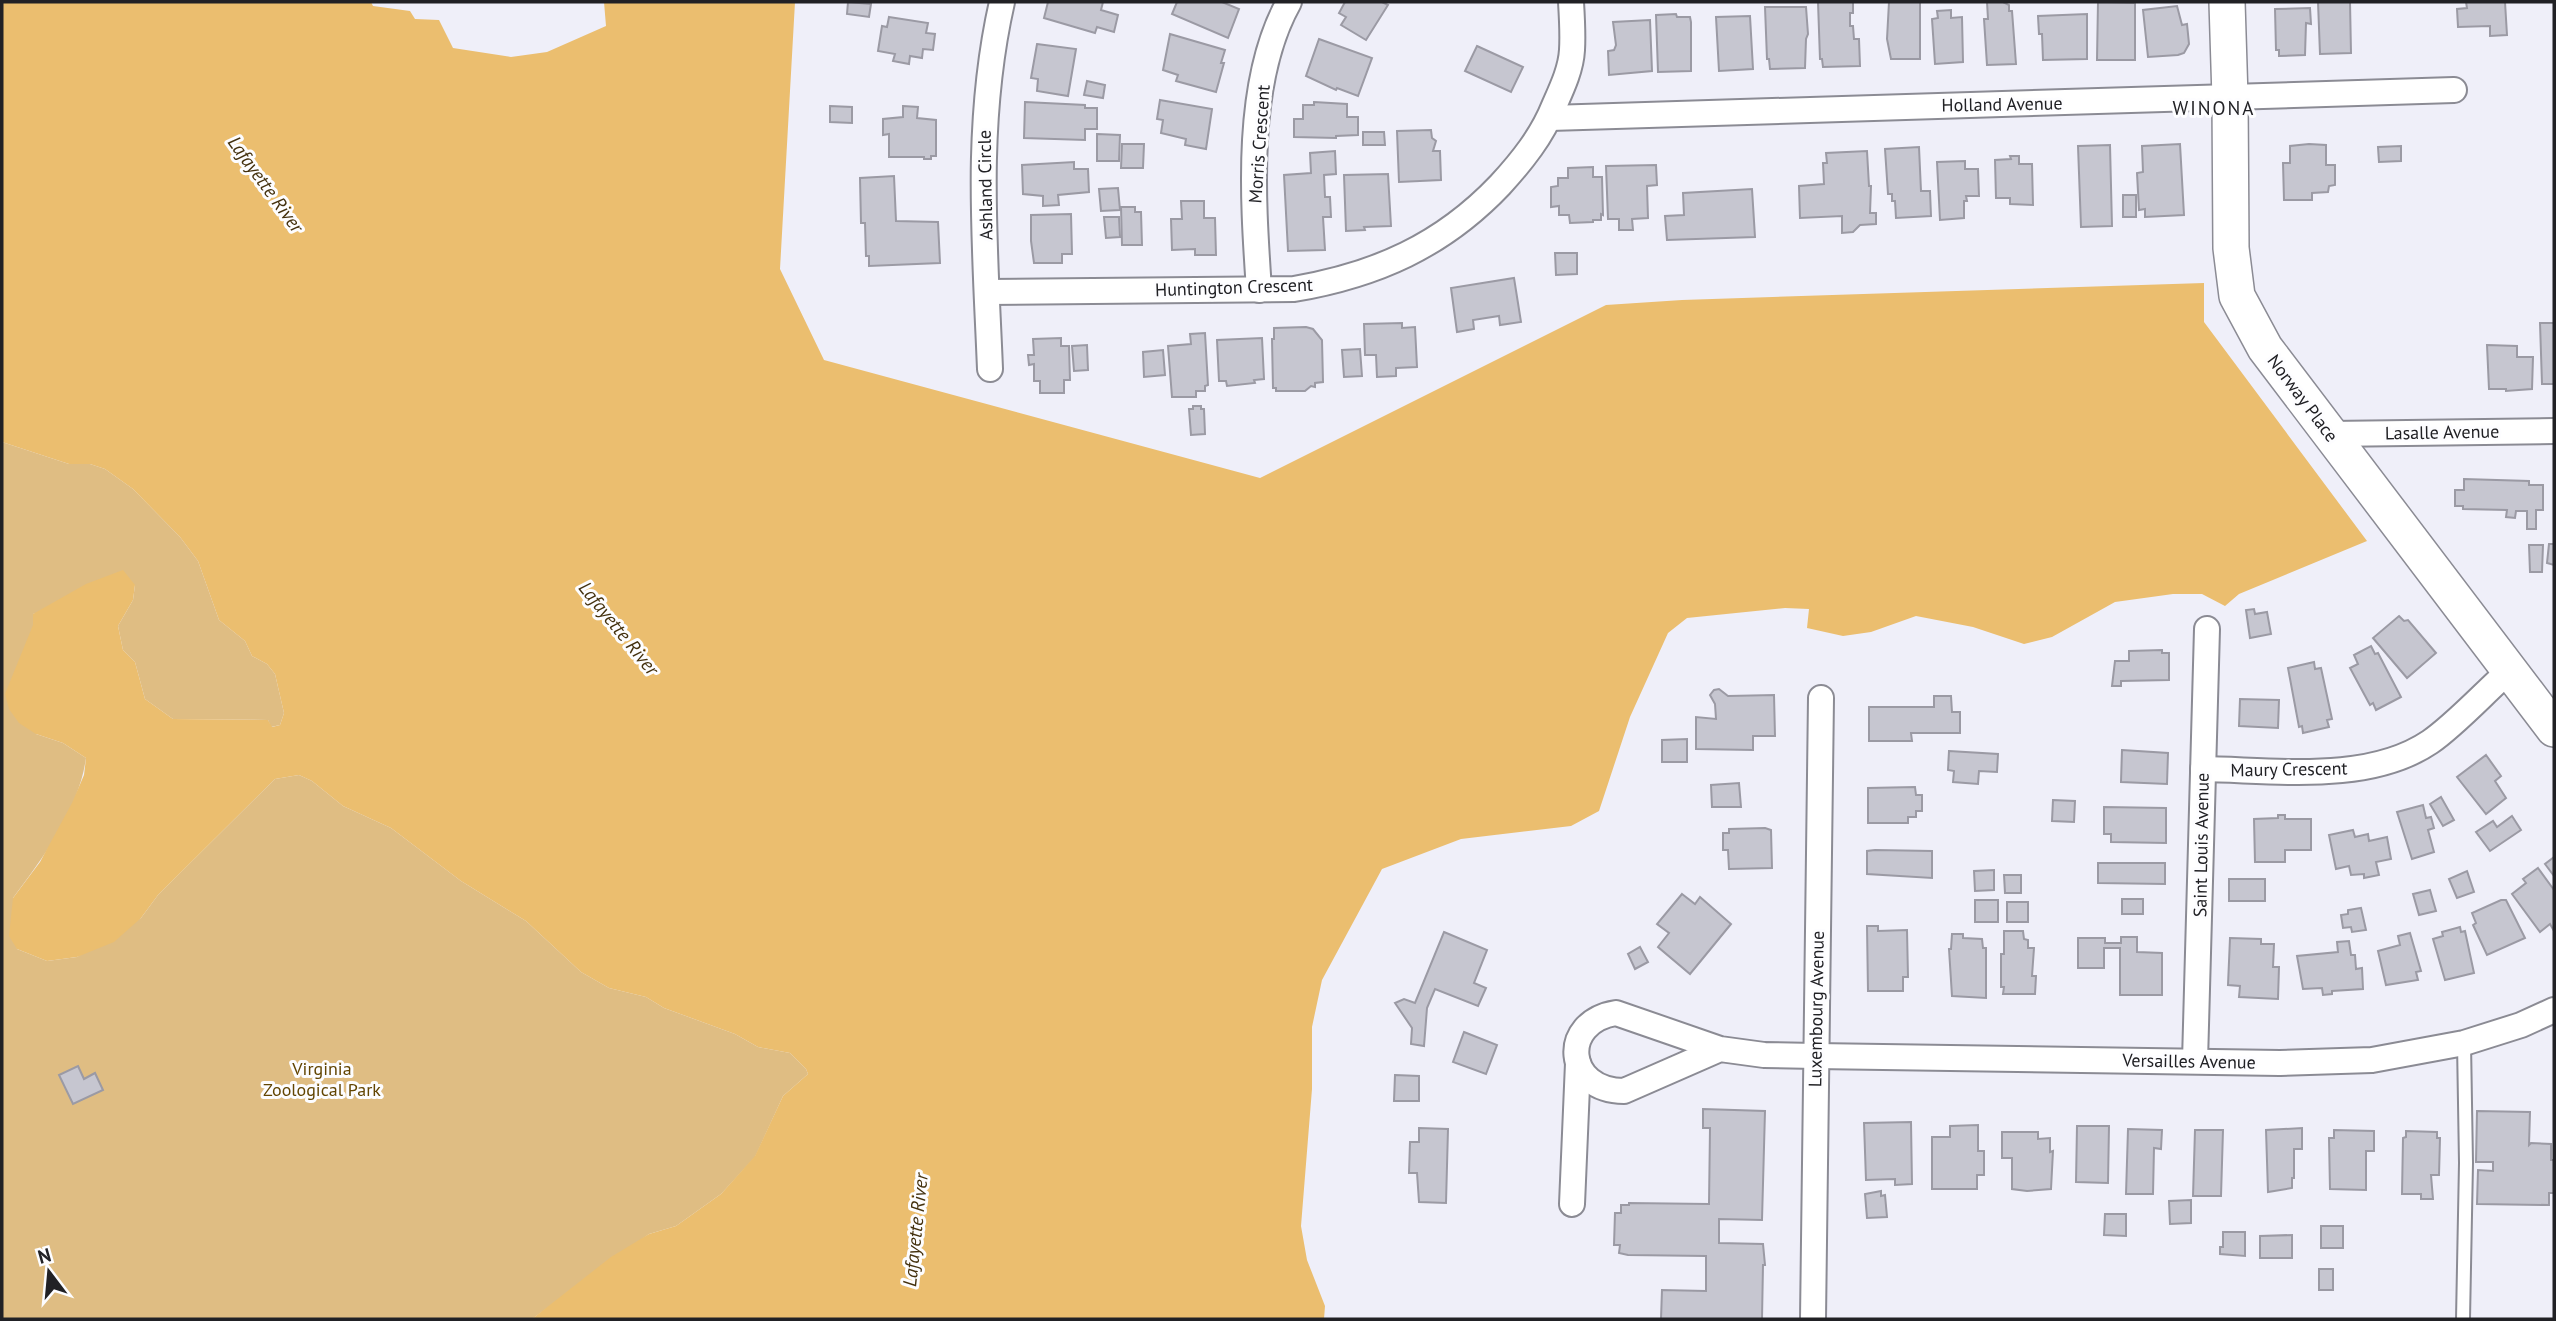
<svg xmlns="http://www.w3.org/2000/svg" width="2556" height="1321" viewBox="0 0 2556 1321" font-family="'PT Sans',sans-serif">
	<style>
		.green { fill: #dfbd83 }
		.water { fill: #ebbe6f }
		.building { fill: #c6c6d0; stroke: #9b9aa4; stroke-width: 2 }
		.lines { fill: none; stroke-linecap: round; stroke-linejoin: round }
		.lane-casing { stroke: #8b8b94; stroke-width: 16 }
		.street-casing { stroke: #8b8b94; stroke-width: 28 }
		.secondary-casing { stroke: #8b8b94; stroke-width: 38 }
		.lane { stroke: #fff; stroke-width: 12 }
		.street { stroke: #fff; stroke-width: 24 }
		.secondary { stroke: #fff; stroke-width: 35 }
		.labels { text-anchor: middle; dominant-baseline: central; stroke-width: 6; stroke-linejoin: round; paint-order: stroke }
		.street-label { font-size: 18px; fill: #212125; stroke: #fdfdff }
		.park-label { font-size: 18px; fill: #624502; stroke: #fdfdff }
		.neighbourhood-label { font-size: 19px; letter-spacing: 2px; fill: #212125; stroke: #fdfdff }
		.water-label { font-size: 19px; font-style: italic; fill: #44310e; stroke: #fdfdff }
	</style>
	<rect width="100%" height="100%" fill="#efeff9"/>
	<path class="green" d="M2 442 69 464H90L105 469 133 489 180 537 198 561 219 620 245 641 252 656 267 664 275 674 284 713 280 725 271 727 268 720 173 719 145 699 135 662 123 650 118 626 133 600 135 585 33 614 36 734 63 743 86 758C79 809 43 858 13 898L17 949 47 961 77 957 141 918 158 895 275 779 299 775 312 781 343 806 391 828 461 881 526 921 581 972 609 988 646 997 664 1008 735 1034 758 1047 790 1053 806 1069 808 1074 783 1096 755 1157 721 1194 676 1226 649 1234 532 1319H2Z"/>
	<path class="water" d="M2 2H371L373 6 410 11 415 19 439 20 453 48 511 57 547 52 606 26 604 2H795L780 269 824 360 1260 478 1606 305 1682 300 2204 283V322L2367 541 2239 594 2225 606 2202 594H2173L2115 602 2052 637 2024 644 1973 627 1916 616 1871 632 1843 636 1807 628 1809 609 1785 608 1687 618 1668 633 1630 717 1599 811 1571 826 1461 839 1382 869 1322 980 1312 1027V1089L1301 1226 1307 1260 1325 1306 1324 1319H532L611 1257 649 1234 676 1226 721 1194 755 1156 783 1096 808 1074 806 1069 790 1053 758 1047 735 1034 664 1008 646 997 609 988 581 972 526 921 461 881 391 828 343 806 312 781 299 775 275 779 158 895 141 918 114 942 77 957 47 961 17 949 9 936 13 898 40 862 72 803 84 775 86 758 63 743 36 734 19 723 9 709 5 694 33 625V614L86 584 123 570 135 585 133 600 118 626 123 650 135 662 145 699 173 719 268 720 272 727 280 725 284 713 275 674 267 664 252 656 245 641 219 620 198 561 180 537 133 489 105 469 90 464H69L2 442Z"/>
	<g class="building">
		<path d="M848 2 871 4 869 17 847 14Z"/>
		<path d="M1048 2H1103L1101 10 1118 15 1114 32 1097 27 1095 33 1044 18Z"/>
		<path d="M1177 2H1222L1239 9 1228 38 1172 14Z"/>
		<path d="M1345 2H1382L1388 5 1366 40 1341 25 1346 17 1339 13Z"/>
		<path d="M1818 2H1853V13H1850V26H1853L1854 39H1859L1860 66 1823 67 1822 59H1820Z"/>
		<path d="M1889 2H1920V59H1891L1887 39Z"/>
		<path d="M1987 2H2003L2009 5V11H2012L2016 64 1987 65 1984 19H1988Z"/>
		<path d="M2098 2 2135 3V60H2097Z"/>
		<path d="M2318 2H2350L2351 53 2320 54Z"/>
		<path d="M2466 2H2505L2507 35 2490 36V26L2458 27 2457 9 2467 8Z"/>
		<path d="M2177 6 2182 25 2187 24 2189 44 2184 53 2178 55 2148 57 2143 10Z"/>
		<path d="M1765 7H1806L1808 34 1806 39 1805 68 1770 69 1769 59H1767Z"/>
		<path d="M2310 8 2311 24 2306 23 2305 55 2279 56V50H2276L2275 9Z"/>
		<path d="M1951 10V18L1962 17 1963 62 1935 64 1932 19 1938 18 1937 11Z"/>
		<path d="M1676 14 1677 17H1690L1691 22V71L1658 72 1656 15Z"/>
		<path d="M2087 14V59L2043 60 2042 34H2039L2038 16Z"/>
		<path d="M1750 16 1753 69 1719 71 1716 17Z"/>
		<path d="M889 17 928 23 926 33 935 34 933 50 923 49 922 58 910 56 909 64 893 61 895 54 878 51 882 26 887 27Z"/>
		<path d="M1650 20 1652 71 1609 75 1608 51 1614 50 1616 45 1613 22Z"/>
		<path d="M1170 34 1225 50 1221 63H1224L1216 92 1176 81 1178 75 1163 70Z"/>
		<path d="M1319 39 1372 58 1358 96 1337 88 1336 90 1306 76Z"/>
		<path d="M1037 44 1076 49 1068 96 1037 91 1038 79 1031 78Z"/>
		<path d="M1477 46 1523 67 1511 92 1465 71Z"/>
		<path d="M1087 81 1105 85 1103 98 1084 95Z"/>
		<path d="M1160 100 1212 109 1206 149 1185 145 1186 139 1161 133 1163 120 1157 119Z"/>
		<path d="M1025 102 1085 105V108H1097V129H1085V140L1024 138Z"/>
		<path d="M1314 102 1347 104V117H1358V135L1336 136V138L1294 137V119H1303V105H1314Z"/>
		<path d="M830 106 852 107V123L830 122Z"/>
		<path d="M903 106 918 107 917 118 936 120V156H931V159H924V157H889V134L883 135V119L903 117Z"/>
		<path d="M1431 130 1432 138 1436 141 1433 151H1440L1441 180 1399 182 1397 131Z"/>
		<path d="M1363 132H1384L1385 145H1363Z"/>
		<path d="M1097 134 1120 135 1119 161H1097Z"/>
		<path d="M1122 144H1144L1143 168H1121Z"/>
		<path d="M2180 144 2184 215 2145 217V209L2139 210 2137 173 2143 172 2142 146Z"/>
		<path d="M2309 144 2326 145V165H2335V185L2329 186 2328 192 2312 193V200H2284L2283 163H2290V146Z"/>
		<path d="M2110 145 2112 226 2081 227 2078 146Z"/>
		<path d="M2401 146V161L2379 162 2378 147Z"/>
		<path d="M1919 147 1921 191H1930L1931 216 1896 218 1895 201H1892V194H1888L1885 149Z"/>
		<path d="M1335 151 1336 174 1324 175 1325 197H1330L1331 217H1323L1325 250 1288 251 1284 175 1311 173 1310 153Z"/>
		<path d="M1867 151 1869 186H1871L1870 213H1876V224L1860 225 1853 232 1842 233V216L1800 218 1799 186 1824 184 1823 163H1827L1826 153Z"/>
		<path d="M2010 156H2019V164H2032L2033 205 2010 204V198H1996L1995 160 2011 159Z"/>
		<path d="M1965 161V169H1978L1979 196H1966L1967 201H1964V218L1940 220 1937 162Z"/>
		<path d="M1074 162V169H1088L1089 192 1058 195 1059 205 1043 206V196L1023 194 1022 165Z"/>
		<path d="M1656 165 1657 185 1647 186 1648 218 1632 219 1633 230H1619V219H1608L1606 166Z"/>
		<path d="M1593 167V177H1602L1603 215 1601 214V220H1593V222L1570 223 1569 215H1559V206L1551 207V187L1558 186V178H1568V168Z"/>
		<path d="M1388 174 1391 226 1364 227 1365 230 1346 231 1344 175Z"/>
		<path d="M894 176 896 221 938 222 940 263 869 266V256H866L865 223H861L860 178Z"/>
		<path d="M1118 188 1120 210 1101 211 1099 189Z"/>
		<path d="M1752 189 1755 237 1667 240 1665 216 1684 215 1683 193Z"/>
		<rect x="2123" y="195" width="13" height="22"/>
		<path d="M1181 201H1204V218H1215L1216 255H1195V249L1172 250 1171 219H1182Z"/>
		<path d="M1121 207H1135V212H1141L1142 245H1122Z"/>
		<path d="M1071 214 1072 254H1062V263H1034L1031 241V215Z"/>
		<path d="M1104 217H1119L1120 237 1106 238Z"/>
		<path d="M1555 253H1577V274L1556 275Z"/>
		<path d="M1514 278 1521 322 1500 325 1499 316 1473 320 1474 329 1457 332 1451 288Z"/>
		<path d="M1402 323V328L1415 327 1417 367 1396 368V376L1377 377 1376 355H1365L1364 324Z"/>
		<path d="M2540 323H2554V384H2542Z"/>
		<path d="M1306 327 1313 329 1322 340 1323 382 1315 383V387L1311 386 1305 391H1276V388H1273L1272 339H1274V328Z"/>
		<path d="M1205 333 1208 385 1205 386V391H1196V397H1172L1168 346 1191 344 1190 334Z"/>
		<path d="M1061 338V346H1069L1070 380H1064V393H1040V381H1034V364L1029 365 1028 355H1034L1033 339Z"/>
		<path d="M1262 338 1264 379 1254 380 1255 383 1227 386 1226 381H1219L1217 340Z"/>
		<path d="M1087 345 1088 370 1074 371 1072 346Z"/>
		<path d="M2487 345 2517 346V357H2533L2532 389 2506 391V389H2489Z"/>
		<path d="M1360 349 1362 376 1344 377 1342 350Z"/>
		<path d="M1163 350 1165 375 1144 377 1143 352Z"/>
		<path d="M1193 406H1201V409H1204L1205 434 1191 435 1189 409H1193Z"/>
		<path d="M2464 479 2529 481V485H2543V510H2536V529H2527V511H2516L2515 518 2506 517 2507 510 2463 509V506H2455V490H2464Z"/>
		<path d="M2549 544H2554V565L2547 563Z"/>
		<path d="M2529 545H2543L2542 572H2530Z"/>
		<path d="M2254 609 2255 614 2267 612 2271 634 2250 638 2246 610Z"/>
		<path d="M2399 616 2404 621 2408 620 2436 653 2407 678 2373 638Z"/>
		<path d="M2371 646 2375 654 2378 653 2401 697 2376 710 2373 703 2370 705 2350 668 2358 664 2354 655Z"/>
		<path d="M2162 650V653H2169V680L2121 681V686H2112L2115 661H2129V651Z"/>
		<path d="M2314 662 2315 669 2321 668 2332 719 2327 720 2329 727 2303 733 2302 726 2299 727 2288 668Z"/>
		<path d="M1719 689 1728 696 1774 695 1775 736H1753V750L1696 749V717L1716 719 1715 704 1710 695 1714 690Z"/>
		<path d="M1934 696H1951L1952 712H1960V733H1911L1912 741H1869V707H1934Z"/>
		<path d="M2240 699 2279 700 2278 728 2239 726Z"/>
		<path d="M1687 739V762H1662V740Z"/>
		<path d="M2122 750 2168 753 2167 784 2121 782Z"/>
		<path d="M1949 751 1998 754 1997 772 1979 771 1978 784 1953 782 1954 771 1948 770Z"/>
		<path d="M2486 755 2501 776 2495 781 2506 798 2486 814 2457 777Z"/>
		<path d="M1739 783 1741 807H1712L1711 785Z"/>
		<path d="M1915 787 1916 795H1922V811H1916V817H1908V823H1868V788Z"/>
		<path d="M2441 797 2454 820 2443 826 2430 804Z"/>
		<path d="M2053 800 2075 801 2074 822 2052 821Z"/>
		<path d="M2423 805 2426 818 2431 817 2434 828 2428 830 2434 852 2412 859 2397 812Z"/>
		<path d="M2104 807 2166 808V843L2111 842V834H2104Z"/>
		<path d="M2278 815H2285V819H2311V850H2285V862H2255L2254 819 2278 818Z"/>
		<path d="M2512 816 2521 830 2490 851 2476 832 2493 821 2497 827Z"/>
		<path d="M1765 828 1771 830 1772 868 1729 869 1728 850H1723V833H1729V829Z"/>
		<path d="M2353 830 2355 837 2368 834 2369 841 2387 837 2391 859 2376 862 2379 875 2364 878V874L2351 875 2349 866 2336 869 2329 835Z"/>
		<path d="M1875 850 1932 851V878L1867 874V851Z"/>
		<path d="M2554 857V876L2545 864Z"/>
		<path d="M2098 863H2165V884L2098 883Z"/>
		<path d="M2538 868 2554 890V931L2550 924 2540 932 2512 894 2526 883 2523 879Z"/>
		<path d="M1994 870V890L1975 891 1974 871Z"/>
		<path d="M2467 871 2474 892 2457 898 2449 879Z"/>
		<path d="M2004 875H2021V893H2005Z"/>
		<rect x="2229" y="879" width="36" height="22"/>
		<path d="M2430 890 2436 911 2419 915 2413 894Z"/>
		<path d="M1682 894 1695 904 1700 897 1731 924 1690 974 1658 947 1669 933 1657 924Z"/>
		<rect x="2122" y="899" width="21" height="15"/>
		<rect x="1975" y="900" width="23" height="22"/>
		<path d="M2501 900H2506L2525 938 2487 955 2473 925 2476 923 2472 913Z"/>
		<rect x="2007" y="902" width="21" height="20"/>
		<path d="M2361 908 2366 930 2352 932 2351 927 2343 928 2341 915 2348 914V910Z"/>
		<path d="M1867 926H1878V931L1907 930 1908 977H1903V991H1868Z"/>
		<path d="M2460 927 2461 932 2465 931 2474 973 2445 980 2433 939 2443 936 2442 932Z"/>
		<path d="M2004 931H2023L2024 939 2028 940V948H2034L2032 976H2036L2035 994H2003L2004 987H2001V954H2004Z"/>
		<path d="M1444 932 1487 950 1474 983 1486 988 1478 1006 1435 989 1427 1008 1424 1046 1411 1044 1412 1028 1395 1003 1404 999 1415 1003Z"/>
		<path d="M2410 933 2421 971 2416 972 2418 980 2386 985 2378 951 2400 945 2398 936Z"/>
		<path d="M1952 934H1963V938L1982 939 1983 948H1986V998L1952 996 1949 949H1951Z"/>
		<path d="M2121 937H2137V952L2162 953V995H2120V948H2104V968H2078V938H2105V943H2121Z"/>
		<path d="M2230 938 2261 939V944H2274L2273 967H2279L2278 999 2239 997 2240 986 2228 985Z"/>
		<path d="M2349 941 2351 955H2355L2356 969 2362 968 2363 989 2332 991V994L2323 995 2322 988 2303 989 2297 956 2338 952 2337 942Z"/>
		<path d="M1640 947 1648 962 1635 969 1628 954Z"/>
		<path d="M1464 1032 1497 1045 1486 1074 1453 1062Z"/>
		<path d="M78 1066 84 1079 95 1073 103 1090 73 1104 59 1075Z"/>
		<path d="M1395 1075 1419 1076V1101H1394Z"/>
		<path d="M1703 1109 1765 1111 1762 1220 1719 1219V1243L1763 1244 1765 1265H1763L1762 1319H1661L1662 1290 1706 1291V1256L1628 1255 1619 1253 1620 1245H1614L1615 1213H1621V1205H1629V1203L1709 1204 1710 1128H1703Z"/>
		<path d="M2477 1111 2530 1112 2529 1145 2531 1143 2551 1144V1160H2554V1193H2549V1205L2477 1204 2478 1170 2493 1171V1162H2476Z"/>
		<path d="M1911 1122 1912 1184 1895 1185V1179L1866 1180 1864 1123Z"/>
		<path d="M1978 1125V1151H1984V1175H1977V1189H1932V1137H1950V1126Z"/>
		<path d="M2077 1126H2109L2108 1183 2076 1182Z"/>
		<path d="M1419 1128 1448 1129 1446 1203 1419 1202 1417 1173H1409L1410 1142H1419Z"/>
		<path d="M2302 1128V1149H2294V1178H2292V1188L2268 1192 2266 1130Z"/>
		<path d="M2128 1129 2162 1130 2161 1149 2154 1148 2153 1194H2126Z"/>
		<path d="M2195 1130H2223L2221 1196H2193Z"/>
		<path d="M2334 1130 2374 1131V1151H2366V1190L2330 1189 2329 1138H2334Z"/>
		<path d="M2406 1131 2437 1132V1138H2440L2439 1175H2431L2433 1199H2421V1194H2402L2403 1138 2406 1137Z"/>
		<path d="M2002 1132H2038V1139L2050 1138V1152L2053 1151 2051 1189 2027 1191 2012 1189V1158H2002Z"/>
		<path d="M1881 1191V1196L1885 1195 1887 1217 1867 1218 1865 1194Z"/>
		<path d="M2191 1200V1223L2170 1224 2169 1201Z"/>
		<path d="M2105 1214H2126V1236L2104 1235Z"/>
		<rect x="2321" y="1226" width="22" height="22"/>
		<path d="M2223 1232H2245V1256L2220 1254V1247H2223Z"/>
		<path d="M2292 1235V1258H2260V1236Z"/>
		<rect x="2319" y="1269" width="14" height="21"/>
	</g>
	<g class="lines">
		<defs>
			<path id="lane" d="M2463 1319 2466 1163 2464 1043"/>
			<g id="street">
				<path d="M1550 118 2454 90"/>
				<path d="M1259 290C1253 201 1244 82 1289 2"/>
				<path d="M987 292 1294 289C1376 275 1442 246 1500 185 1522 161 1542 136 1554 106 1562 88 1571 69 1572 50 1573 34 1572 18 1571 2"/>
				<path d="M990 369C985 244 974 125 1002 2"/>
				<path d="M2330 434 2554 431"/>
				<path d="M2203 769C2274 770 2368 784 2430 742 2455 725 2486 691 2510 670"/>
				<path d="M1720 1049 1616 1013C1559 1022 1565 1091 1624 1091L1720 1049 1764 1055 1816 1056 2280 1063 2372 1060 2464 1043 2521 1025 2554 1010"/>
				<path d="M2195 1061 2207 629"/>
				<path d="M1572 1204 1578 1063"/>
				<path d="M1813 1319 1821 698"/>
			</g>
			<path id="secondary" d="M2227 2 2230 98 2231 248 2237 296 2265 348 2554 729"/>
		</defs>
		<use href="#lane" class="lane-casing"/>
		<use href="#street" class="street-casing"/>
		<use href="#secondary" class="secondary-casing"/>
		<use href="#lane" class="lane"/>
		<use href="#street" class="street"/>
		<use href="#secondary" class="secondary"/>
	</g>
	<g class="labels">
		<g class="street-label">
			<text transform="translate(2002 104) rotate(-1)">Holland Avenue</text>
			<text transform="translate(1259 144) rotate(-86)">Morris Crescent</text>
			<text transform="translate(985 185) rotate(-91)">Ashland Circle</text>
			<text transform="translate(1234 287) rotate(-2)">Huntington Crescent</text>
			<text transform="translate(2303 398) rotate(53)">Norway Place</text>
			<text transform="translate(2442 432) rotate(-1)">Lasalle Avenue</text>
			<text transform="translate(2289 769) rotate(-1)">Maury Crescent</text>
			<text transform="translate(2201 845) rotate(-89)">Saint Louis Avenue</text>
			<text transform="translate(1816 1009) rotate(-89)">Luxembourg Avenue</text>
			<text transform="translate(2189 1061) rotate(1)">Versailles Avenue</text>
		</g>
		<g class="park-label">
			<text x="322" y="1068">Virginia<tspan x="322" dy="21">Zoological Park</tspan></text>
		</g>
		<g class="neighbourhood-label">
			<text x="2214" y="108">WINONA</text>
		</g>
		<g class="water-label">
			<text transform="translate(266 184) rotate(54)">Lafayette River</text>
			<text transform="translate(619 628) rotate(51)">Lafayette River</text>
			<text transform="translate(915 1230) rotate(-84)">Lafayette River</text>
		</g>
	</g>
	<rect width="2556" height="1321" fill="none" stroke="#212125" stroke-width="7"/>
	<g transform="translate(49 1272) rotate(344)" stroke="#fdfdff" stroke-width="5" paint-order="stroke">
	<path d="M0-5L12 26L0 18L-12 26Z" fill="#212125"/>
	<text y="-10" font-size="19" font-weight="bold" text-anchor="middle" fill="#212125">N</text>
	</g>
</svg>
